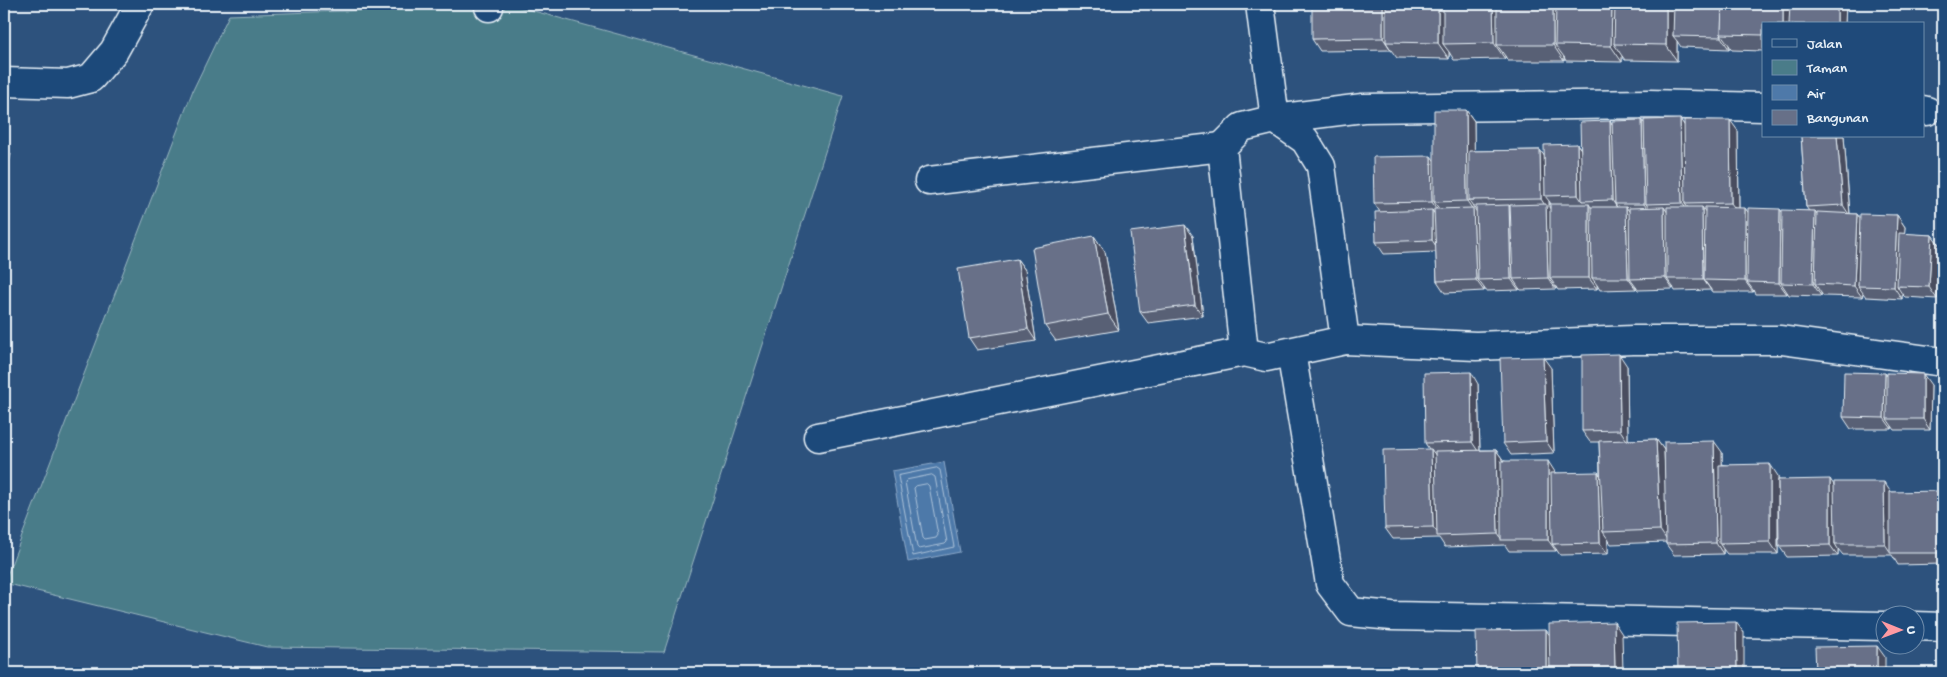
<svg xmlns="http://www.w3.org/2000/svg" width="1947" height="677" viewBox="0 0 1947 677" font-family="'Gochi Hand',sans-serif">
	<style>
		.green { fill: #4a7c89; stroke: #99b6c0 }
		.water { fill: #4e79a9; stroke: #8ca9c9 }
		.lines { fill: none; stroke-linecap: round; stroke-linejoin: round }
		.shore { stroke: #aac1d8; stroke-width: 1 }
		.minor-casing { stroke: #e8f1f8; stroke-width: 31 }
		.minor { stroke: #1f4a7a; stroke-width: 28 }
		.wall { fill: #596075; stroke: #e8f1f8; fill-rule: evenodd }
		.shaded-wall { fill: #484e5f; stroke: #e8f1f8 }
		.building { fill: #677088; stroke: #e8f1f8 }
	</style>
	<rect width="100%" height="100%" fill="#2d527d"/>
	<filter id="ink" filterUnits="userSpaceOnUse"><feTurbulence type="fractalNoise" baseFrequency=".02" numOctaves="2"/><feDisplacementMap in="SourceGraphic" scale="10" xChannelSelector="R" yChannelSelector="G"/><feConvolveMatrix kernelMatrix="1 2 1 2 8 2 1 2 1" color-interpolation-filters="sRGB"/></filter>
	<g filter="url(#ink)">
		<path class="green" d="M512 5 843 96 664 652 267 647 4 583 193 90 229 15Z"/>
		<path class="water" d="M944 462 960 552 908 562 892 471Z"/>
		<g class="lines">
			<g class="shore">
				<path d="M937 468 940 470 954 547 913 556 898 476Z"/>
				<path d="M932 475 935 477 947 542 945 544 919 549 917 547 905 482 907 480Z"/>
				<path d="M927 484 929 486 938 535 936 538 925 540 923 538 914 488 916 486Z"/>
			</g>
			<defs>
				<g id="minor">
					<path d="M1260 4 1275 119 1305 140 1321 166 1345 340 1266 357 1244 352 1222 147 1242 127 1275 119 1363 108 1649 104 1763 107"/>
					<path d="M489 7V4"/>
					<path d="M4 82 68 84 91 78 114 51 140 4"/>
					<path d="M1923 110 1927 111"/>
					<path d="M929 181 1222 147"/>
					<path d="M1345 340 1476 346 1633 340H1781L1943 362"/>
					<path d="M1291 352 1330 584 1351 612 1392 616 1884 626"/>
					<path d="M818 437 1244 352"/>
					<path d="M1914 626 1943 627"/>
				</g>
			</defs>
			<use href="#minor" class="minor-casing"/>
			<use href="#minor" class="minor"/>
		</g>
		<g class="wall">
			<path d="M1846 4 1845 24H1763V51L1732 50 1729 45V49L1681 47 1677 41V61L1625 60 1622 56V62L1566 61 1564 57V61H1508L1505 56V59L1454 60 1449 52V59L1397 58 1391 50 1320 51 1312 39Z"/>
			<path d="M1466 110 1474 121V151L1540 150 1544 156 1577 144 1581 149 1610 121 1613 124 1644 123 1684 124 1738 131 1739 208 1748 212H1782L1809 211 1806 207 1801 136H1844L1850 214H1857L1860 219 1897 215 1905 227 1904 234 1932 235 1940 246 1937 299 1905 297 1902 294V299L1866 297 1863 293 1862 297 1823 296 1821 293V296L1789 295 1787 292V294H1755L1753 290V292H1712L1711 290 1675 291 1673 287V289L1638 290 1636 287V289L1600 290 1597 285V289L1558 290 1556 287V289L1521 290 1519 288V290L1486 291 1484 288V291L1445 293 1437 281 1436 252 1384 254 1376 242 1380 212 1374 203 1434 160ZM1549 201 1551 204 1550 209 1549 207Z"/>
			<path d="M1094 236 1105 252 1119 330 1056 341 1045 326Z"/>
			<path d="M1193 236 1203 316 1148 323 1140 312Z"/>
			<path d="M1017 259 1025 270 1036 341 977 350 969 338Z"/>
			<path d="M1627 366 1628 440 1656 439 1664 450 1722 452V464L1778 476V480L1834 485 1891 492 1943 495V564L1898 565 1892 555H1843L1838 549V556L1787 557 1779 546 1778 481V554H1727L1723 549V554L1674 555 1666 544V542L1611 544 1608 539V554L1560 555 1556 549V551H1509L1505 545 1445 547 1439 538 1393 539 1385 528 1429 449 1425 443 1478 384 1480 450H1496L1504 461 1555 472V473L1600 475 1599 442H1590L1582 431Z"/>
			<path d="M1551 368 1554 453 1511 455 1503 443Z"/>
			<path d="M1885 373 1887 376 1931 385 1930 430H1895L1892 426V429H1851L1843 417Z"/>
		</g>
		<g class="shaded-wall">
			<path d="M1383 4H1391L1386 42 1391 50 1383 38Z"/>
			<path d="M1438 4H1449L1443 44 1449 52V59L1438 43Z"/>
			<path d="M1493 4H1504L1497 45 1505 56V59L1494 43Z"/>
			<path d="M1553 4H1564L1555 45 1564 57V61L1553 45Z"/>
			<path d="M1612 4H1623L1614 44 1622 56V62L1611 46Z"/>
			<path d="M1666 4H1677L1673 36 1677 41V61L1666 45Z"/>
			<path d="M1783 4H1795L1794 24H1783Z"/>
			<path d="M1837 4H1846L1845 24H1837Z"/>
			<path d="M1721 34 1729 45V49L1721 37Z"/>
			<path d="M1466 110 1474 121 1475 200H1469L1481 219 1478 280 1484 288V291L1476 280 1473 210 1467 201Z"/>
			<path d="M1680 119 1688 131 1685 204 1690 210V214L1682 203Z"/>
			<path d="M1642 120 1650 131 1646 204 1652 212V215L1644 204Z"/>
			<path d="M1730 120 1738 131 1739 214 1731 203Z"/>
			<path d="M1610 121 1618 132 1615 204 1620 212 1612 200Z"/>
			<path d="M1837 136H1844L1850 216 1843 205Z"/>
			<path d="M1577 144 1585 155 1582 201 1578 195Z"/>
			<path d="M6 148 11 154 6 176 4 173V161Z"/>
			<path d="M1540 150 1548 161 1545 196 1549 201V207L1554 215 1550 278 1556 287V289L1548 278 1546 207 1541 199Z"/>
			<path d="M1431 156 1439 167 1434 202 1440 210V214L1432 202Z"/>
			<path d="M4 175 8 181 4 202Z"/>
			<path d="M1589 204 1597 216 1592 278 1597 285V289L1589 278Z"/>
			<path d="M1509 205 1517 216 1513 279 1519 288V290L1511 279Z"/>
			<path d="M1626 207 1634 218 1630 279 1636 287V289L1628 278Z"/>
			<path d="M1664 207 1672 219 1667 279 1673 287V289L1665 278Z"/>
			<path d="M1702 207 1710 219 1704 280 1711 290 1703 279Z"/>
			<path d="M1745 208 1753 219 1747 282 1753 290V292L1745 281Z"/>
			<path d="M1780 209 1788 220 1781 283 1787 292V294L1779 283Z"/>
			<path d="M1432 210 1440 222V252L1432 240Z"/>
			<path d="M1815 211 1823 222 1815 284 1821 293V296L1813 284Z"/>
			<path d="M1857 214 1865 225 1858 286 1863 293 1862 297 1854 286Z"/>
			<path d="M1897 215 1905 227 1902 286H1897L1902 294V299L1894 287Z"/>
			<path d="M1185 225 1193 236 1203 316 1195 305Z"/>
			<path d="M1932 235 1940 246 1937 299 1929 287Z"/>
			<path d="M1094 236 1105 252 1119 330 1108 314Z"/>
			<path d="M1017 259 1025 270 1036 341 1028 329Z"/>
			<path d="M1619 354 1627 366 1628 442 1620 430Z"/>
			<path d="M1543 357 1551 368 1554 453 1546 441Z"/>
			<path d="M1471 372 1478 384 1480 454 1472 442Z"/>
			<path d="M1885 373 1893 384 1887 419 1892 426V429L1884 418Z"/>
			<path d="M1923 374 1931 385 1930 430 1923 419Z"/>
			<path d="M1656 439 1664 450 1668 542 1660 530Z"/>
			<path d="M1714 441 1722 452 1723 543H1719L1723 549V554L1716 543Z"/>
			<path d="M1431 449 1439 460 1440 536 1433 527Z"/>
			<path d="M1496 450 1504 461 1502 540 1498 534Z"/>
			<path d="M1548 461 1555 472 1556 544H1552L1556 549V551L1548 540Z"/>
			<path d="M1770 464 1778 476V554L1770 542Z"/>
			<path d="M1598 472 1606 484 1603 532 1608 539V554L1600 543Z"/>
			<path d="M1830 479 1838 491 1835 544 1838 549V556L1830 545Z"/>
			<path d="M1884 482 1892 494 1891 553 1885 544Z"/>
			<path d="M1940 491 1943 495V556L1941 553Z"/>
			<path d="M1614 622 1622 634 1623 673H1615Z"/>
			<path d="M1736 622 1744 633V673H1737Z"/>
			<path d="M1546 630 1554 641V673H1546Z"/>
			<path d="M1877 646 1885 657V673H1877Z"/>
		</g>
		<g class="building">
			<path d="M1312 4H1383V38L1312 39Z"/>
			<path d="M1386 4H1438V43L1386 42Z"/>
			<path d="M1443 4H1493L1494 43 1443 44Z"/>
			<rect x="1497" y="4" width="56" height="41"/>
			<path d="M1556 4H1612L1611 46 1555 45Z"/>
			<path d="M1615 4H1666V45L1614 44Z"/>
			<path d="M1674 4H1722L1721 37 1673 36Z"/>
			<path d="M1722 4H1783V24H1763V35L1721 34Z"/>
			<path d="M1790 4H1837V24H1789Z"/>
			<path d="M1434 110H1466L1467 201 1434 202Z"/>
			<path d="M1680 119 1682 203 1646 204 1644 120Z"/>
			<path d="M1642 120 1644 204H1615L1612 121Z"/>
			<path d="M1684 120H1730L1731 203 1685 204Z"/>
			<path d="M1610 121 1612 200 1582 201 1580 122Z"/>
			<path d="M1801 136H1837L1843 205 1806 207Z"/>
			<path d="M1577 144 1578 195 1545 196 1544 145Z"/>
			<path d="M4 148H6L4 161Z"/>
			<path d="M1540 150 1541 199 1469 200V151Z"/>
			<path d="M1431 156 1432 202 1374 203 1373 157Z"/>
			<path d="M1546 204 1548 278 1513 279 1510 205Z"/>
			<rect x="1550" y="204" width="39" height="74"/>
			<path d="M1509 205 1511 279 1478 280 1476 206Z"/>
			<path d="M1591 207H1626L1628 278H1592Z"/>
			<path d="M1664 207 1665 278 1630 279 1629 208Z"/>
			<path d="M1667 207H1702L1703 279H1667Z"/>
			<path d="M1705 207 1745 208V281L1704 280Z"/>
			<path d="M1473 208 1476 280 1437 281 1434 209Z"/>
			<path d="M1748 208 1780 209 1779 283 1747 282Z"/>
			<path d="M1432 210V240L1376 242 1375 212Z"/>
			<path d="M1782 210 1815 211 1813 284 1781 283Z"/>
			<path d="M1817 212 1857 214 1854 286 1815 284Z"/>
			<path d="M1860 214 1897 215 1894 287 1858 286Z"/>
			<path d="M1185 225 1195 305 1140 312 1130 232Z"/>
			<path d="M1899 233 1932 235 1929 287 1897 286Z"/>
			<path d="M1094 236 1108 314 1045 326 1032 248Z"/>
			<path d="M1017 259 1028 329 969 338 958 269Z"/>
			<path d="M1619 354 1620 430 1582 431V355Z"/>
			<path d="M1543 357 1546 441 1503 443 1500 358Z"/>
			<path d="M1471 372 1472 442 1425 443 1424 373Z"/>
			<path d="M1844 372 1885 373 1884 418 1843 417Z"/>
			<path d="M1887 373 1923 374V419H1887Z"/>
			<path d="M1656 439 1660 530 1603 532 1599 441Z"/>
			<path d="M1714 441 1716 543 1666 544 1664 442Z"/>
			<path d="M1431 449 1433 527 1385 528 1383 450Z"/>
			<path d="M1496 450 1498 534 1437 536 1435 451Z"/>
			<rect x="1501" y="461" width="47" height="79"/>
			<path d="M1770 464V542L1719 543V465Z"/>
			<path d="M1598 472 1600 543 1552 544 1551 473Z"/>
			<path d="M1830 479V545L1779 546 1778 480Z"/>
			<path d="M1834 482H1884L1885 544H1835Z"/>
			<path d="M1940 491 1941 553H1890V492Z"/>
			<path d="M1614 622 1615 673H1550L1549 624Z"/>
			<path d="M1736 622 1737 673H1678L1677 623Z"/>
			<path d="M1546 630V673H1477L1476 631Z"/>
			<path d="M1877 646V673H1816L1815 647Z"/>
		</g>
	</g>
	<rect width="1947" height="677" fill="none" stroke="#1f4a7a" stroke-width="20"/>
	<rect x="10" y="10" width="1927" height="657" fill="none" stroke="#e8f1f8" stroke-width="2" filter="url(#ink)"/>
	<rect x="1762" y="22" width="162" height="115" fill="#1f4a7a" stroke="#6f8dac"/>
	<rect x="1772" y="39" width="25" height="8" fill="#1f4a7a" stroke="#6f8dac"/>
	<text x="1807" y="48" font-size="15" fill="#e8f1f8">Jalan</text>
	<rect x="1772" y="60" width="25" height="15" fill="#4a7c89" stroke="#6f8dac"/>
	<text x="1807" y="72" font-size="15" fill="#e8f1f8">Taman</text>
	<rect x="1772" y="85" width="25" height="15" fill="#4e79a9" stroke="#6f8dac"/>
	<text x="1807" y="98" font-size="15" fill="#e8f1f8">Air</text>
	<rect x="1772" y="110" width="25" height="15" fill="#677088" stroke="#6f8dac"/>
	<text x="1807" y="122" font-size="15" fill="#e8f1f8">Bangunan</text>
	<g transform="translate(1900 630) rotate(91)"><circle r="24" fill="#1f4a7a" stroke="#6f8dac"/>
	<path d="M0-4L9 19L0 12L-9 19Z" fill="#ff9aa2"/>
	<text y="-8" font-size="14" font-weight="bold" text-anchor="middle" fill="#e8f1f8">U</text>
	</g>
</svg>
